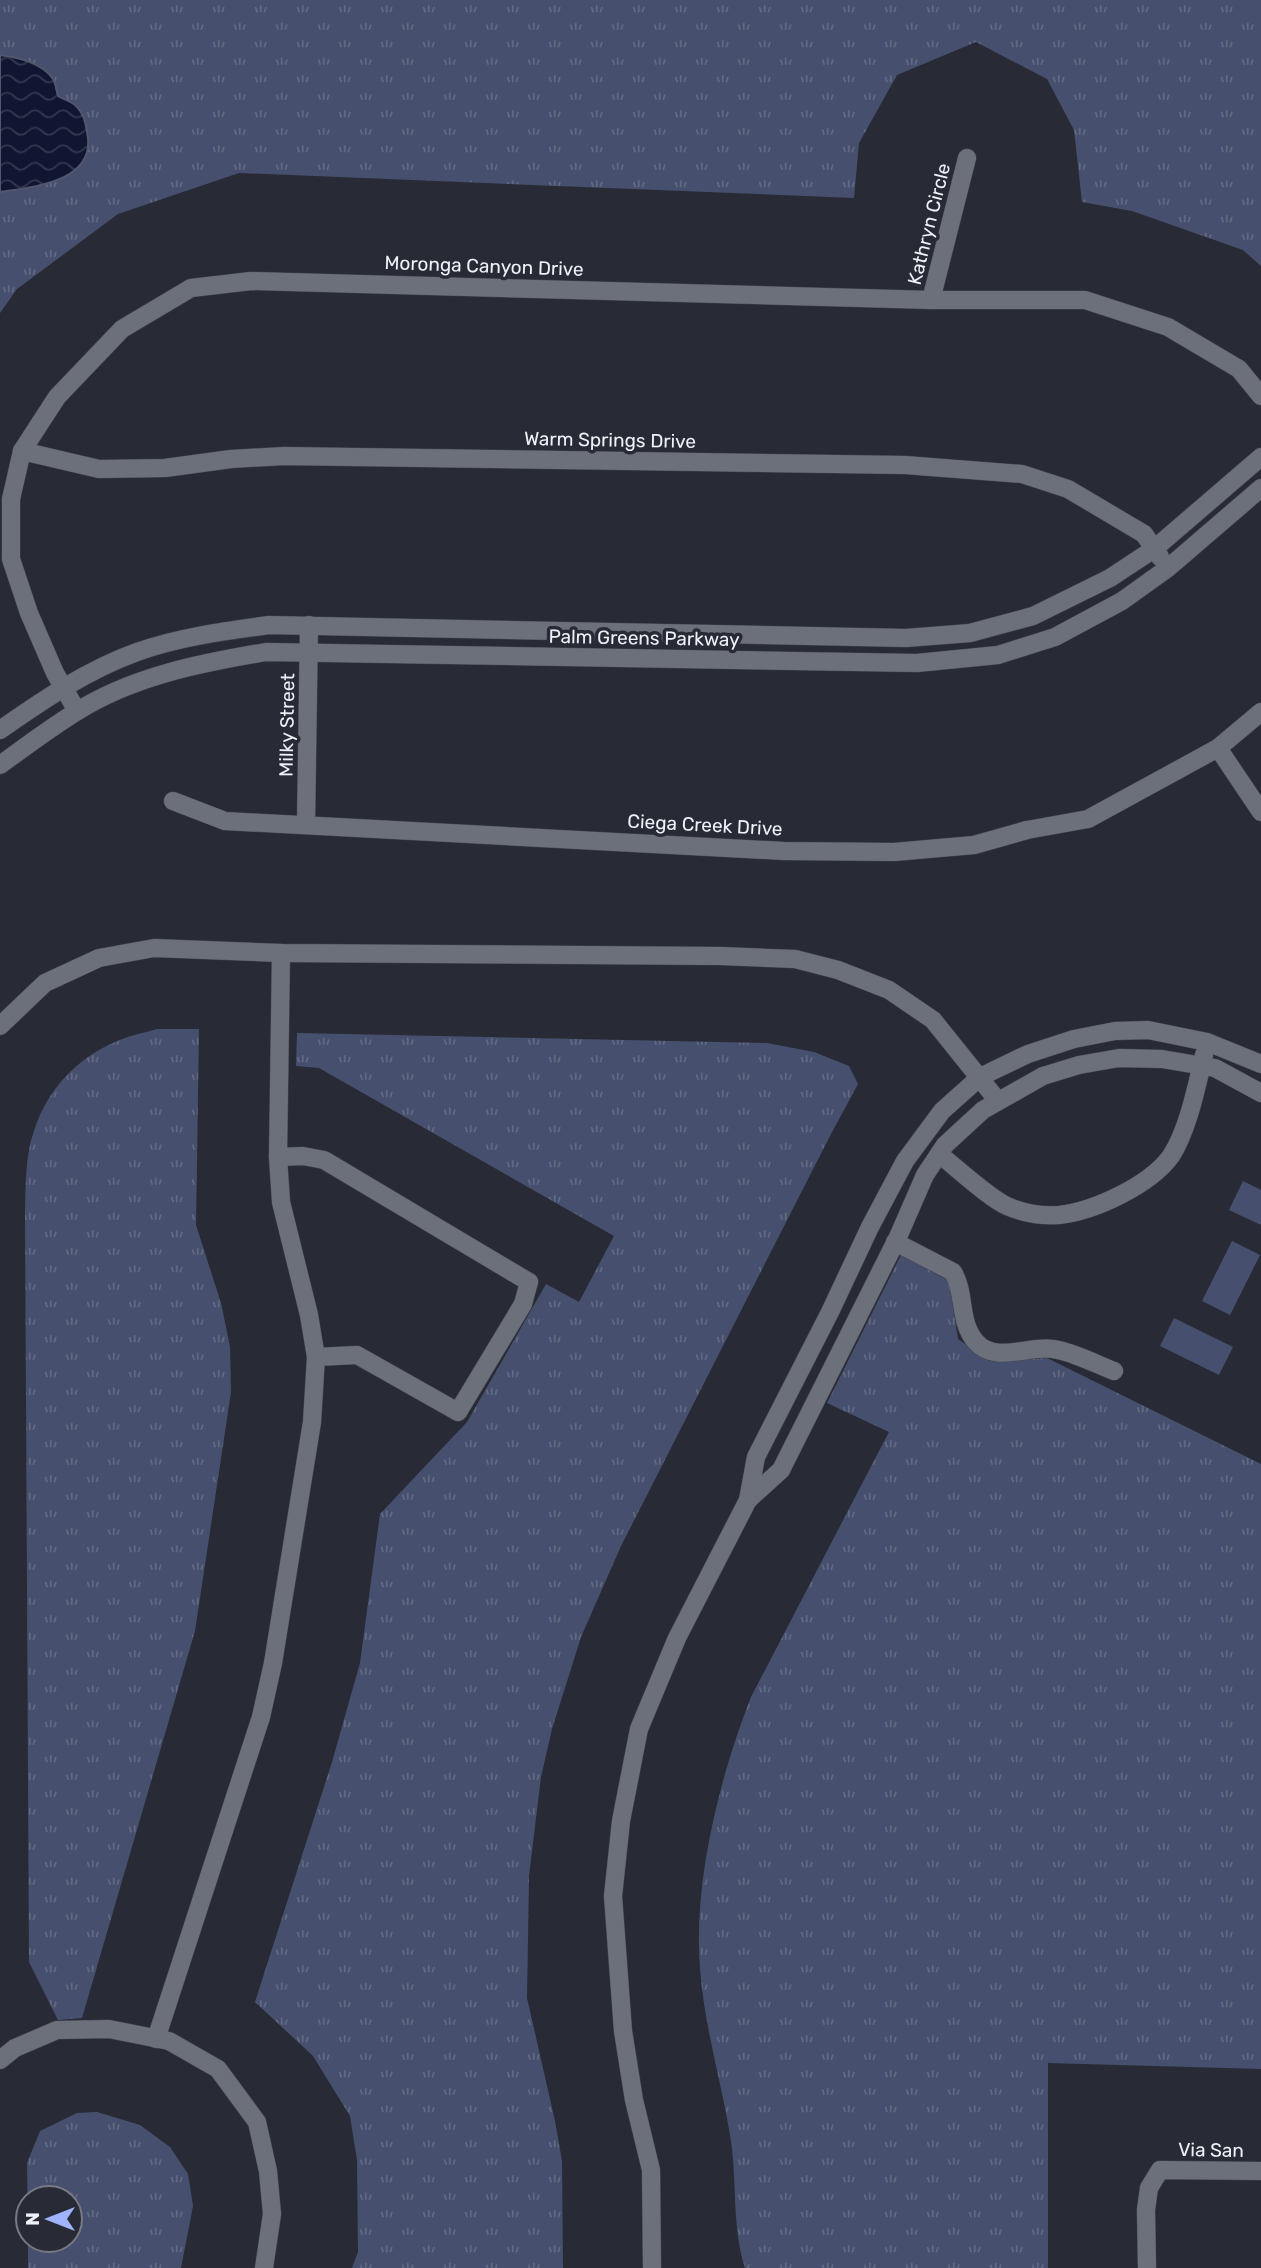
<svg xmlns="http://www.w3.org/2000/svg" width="1261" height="2268" viewBox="0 0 1261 2268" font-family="Rubik,sans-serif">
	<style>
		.grass { fill: url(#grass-tufts) }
		.pitch { fill: #474f6e }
		.water { fill: url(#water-waves); stroke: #53576d; stroke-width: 2 }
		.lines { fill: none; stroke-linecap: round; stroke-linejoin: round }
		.minor-casing { stroke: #464851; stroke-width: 19 }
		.minor { stroke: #6c707b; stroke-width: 18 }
		.labels { text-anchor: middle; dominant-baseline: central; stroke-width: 7; stroke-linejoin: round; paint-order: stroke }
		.street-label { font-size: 19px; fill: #eff1f8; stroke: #282b35 }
	</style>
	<defs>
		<pattern id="grass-tufts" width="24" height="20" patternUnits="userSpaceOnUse" patternTransform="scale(1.75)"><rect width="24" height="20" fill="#474f6e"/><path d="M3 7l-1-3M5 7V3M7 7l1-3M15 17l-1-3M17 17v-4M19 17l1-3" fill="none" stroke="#626983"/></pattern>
		<pattern id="water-waves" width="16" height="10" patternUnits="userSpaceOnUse" patternTransform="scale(1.75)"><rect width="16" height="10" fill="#101531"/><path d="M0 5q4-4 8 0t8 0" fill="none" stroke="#333850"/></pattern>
	</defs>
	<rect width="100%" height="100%" fill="#282b35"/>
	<g class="grass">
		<path d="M0 0H1261V266L1243 250 1132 211 1082 202 1074 130 1047 79 976 42 897 75 859 143 854 198 239 173 118 214 17 289 0 313Z"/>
		<path d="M157 1029H199L196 1225 221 1303 230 1347 231 1392 195 1631 82 2018 58 2020 29 1962 25 1211C26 1185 25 1156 34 1131 47 1090 76 1059 115 1042 128 1036 143 1033 157 1029Z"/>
		<path d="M297 1033 767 1043 814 1052 849 1066 858 1084 831 1134 621 1546 581 1637 552 1729 541 1777 529 1876 527 1998 555 2121 562 2161 563 2268H352L358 2252 357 2160 350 2116 313 2056 255 2002 332 1762 360 1663 380 1514 467 1422 546 1284 579 1302 614 1236 319 1068 296 1066Z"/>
		<path d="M901 1255 949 1281 958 1339 989 1361 1047 1358 1261 1464V2069L1048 2063V2268H745C732 2228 737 2183 731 2141 722 2083 704 2026 700 1968 693 1882 720 1776 751 1697L889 1432 827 1403Z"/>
		<path d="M97 2112 140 2125 170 2147 188 2174 193 2206 181 2268H28V2240H70V2198H28V2231L27 2163 40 2131 77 2113Z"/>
	</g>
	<g class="pitch">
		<path d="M1243 1181 1261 1190V1225L1229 1210Z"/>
		<path d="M1232 1241 1260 1255 1230 1315 1202 1301Z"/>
		<path d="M1174 1318 1233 1347 1219 1375 1160 1346Z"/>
	</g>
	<path class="water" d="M0 55C17 57 43 63 53 79 56 84 56 90 58 96 64 100 72 101 77 107 83 113 86 124 87 132 98 182 33 187 0 192Z"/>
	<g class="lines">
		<defs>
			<g id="minor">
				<path d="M931 300 967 158"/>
				<path d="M22 451 99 469 165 468 231 459 284 456 905 465 1022 474 1068 489 1144 534 1160 557"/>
				<path d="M77 711 55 673 29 613 11 559V499L22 451 57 397 122 329 191 288 251 281 931 300H1085L1168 327 1239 369 1261 396"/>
				<path d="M0 730C43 700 87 670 137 652 179 637 225 631 269 625L906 638 970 633 1033 616 1110 578 1154 549 1261 457"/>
				<path d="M1218 748 1261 812"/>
				<path d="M0 765C25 747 50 728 76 712 133 676 201 663 266 652L917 663 998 655 1055 637 1122 601 1168 568 1261 488"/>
				<path d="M173 801 225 821 784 851 894 852 974 845 1027 830 1088 819 1218 748 1261 712"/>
				<path d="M306 825 309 625"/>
				<path d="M0 1026 45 983 99 958 154 948 281 953 721 956 795 959 838 970 889 990 933 1020 998 1101"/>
				<path d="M939 1154C957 1168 989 1198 1007 1206 1023 1213 1043 1216 1059 1215 1095 1211 1150 1185 1171 1156 1188 1130 1197 1085 1204 1055"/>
				<path d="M278 1157 303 1156 324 1160 529 1282 523 1304 458 1412 357 1355 316 1357"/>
				<path d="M895 1242 953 1272C966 1293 958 1322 976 1342 995 1364 1029 1345 1053 1349 1074 1352 1095 1364 1114 1371"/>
				<path d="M748 1500 781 1470 898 1237 925 1175 945 1145 983 1110 1043 1076 1079 1065 1119 1058 1162 1059 1215 1068 1261 1093"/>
				<path d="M156 2039 261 1717 273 1663 312 1422 316 1357 309 1315 281 1202 278 1157 281 953"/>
				<path d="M0 2060 15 2048 57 2030 109 2029 169 2041 218 2069 257 2122 268 2171 272 2214 264 2268"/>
				<path d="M652 2268 651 2170 634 2100 623 2031 613 1896 621 1821 639 1729 677 1638 748 1500 756 1457 830 1312 870 1227 905 1161 942 1111 980 1077 1028 1054 1074 1039 1115 1031 1148 1030 1207 1042 1261 1064"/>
				<path d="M1147 2268 1146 2210 1149 2188 1160 2170 1261 2171"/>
			</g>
		</defs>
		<use href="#minor" class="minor-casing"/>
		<use href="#minor" class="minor"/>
	</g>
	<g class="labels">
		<g class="street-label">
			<text transform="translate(929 224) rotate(-76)">Kathryn Circle</text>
			<text transform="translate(484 266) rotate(2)">Moronga Canyon Drive</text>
			<text transform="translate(610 440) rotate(1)">Warm Springs Drive</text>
			<text transform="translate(644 638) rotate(1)">Palm Greens Parkway</text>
			<text transform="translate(287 725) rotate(-89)">Milky Street</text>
			<text transform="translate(705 825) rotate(3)">Ciega Creek Drive</text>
			<text transform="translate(1211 2150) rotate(1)">Via San</text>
		</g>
	</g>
	<g transform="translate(49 2219) rotate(270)"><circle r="33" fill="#282b35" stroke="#787a83" stroke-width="2"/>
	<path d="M0-5L12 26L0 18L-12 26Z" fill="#a0b3fd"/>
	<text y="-10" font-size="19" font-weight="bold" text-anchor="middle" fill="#eff1f8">N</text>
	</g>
</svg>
